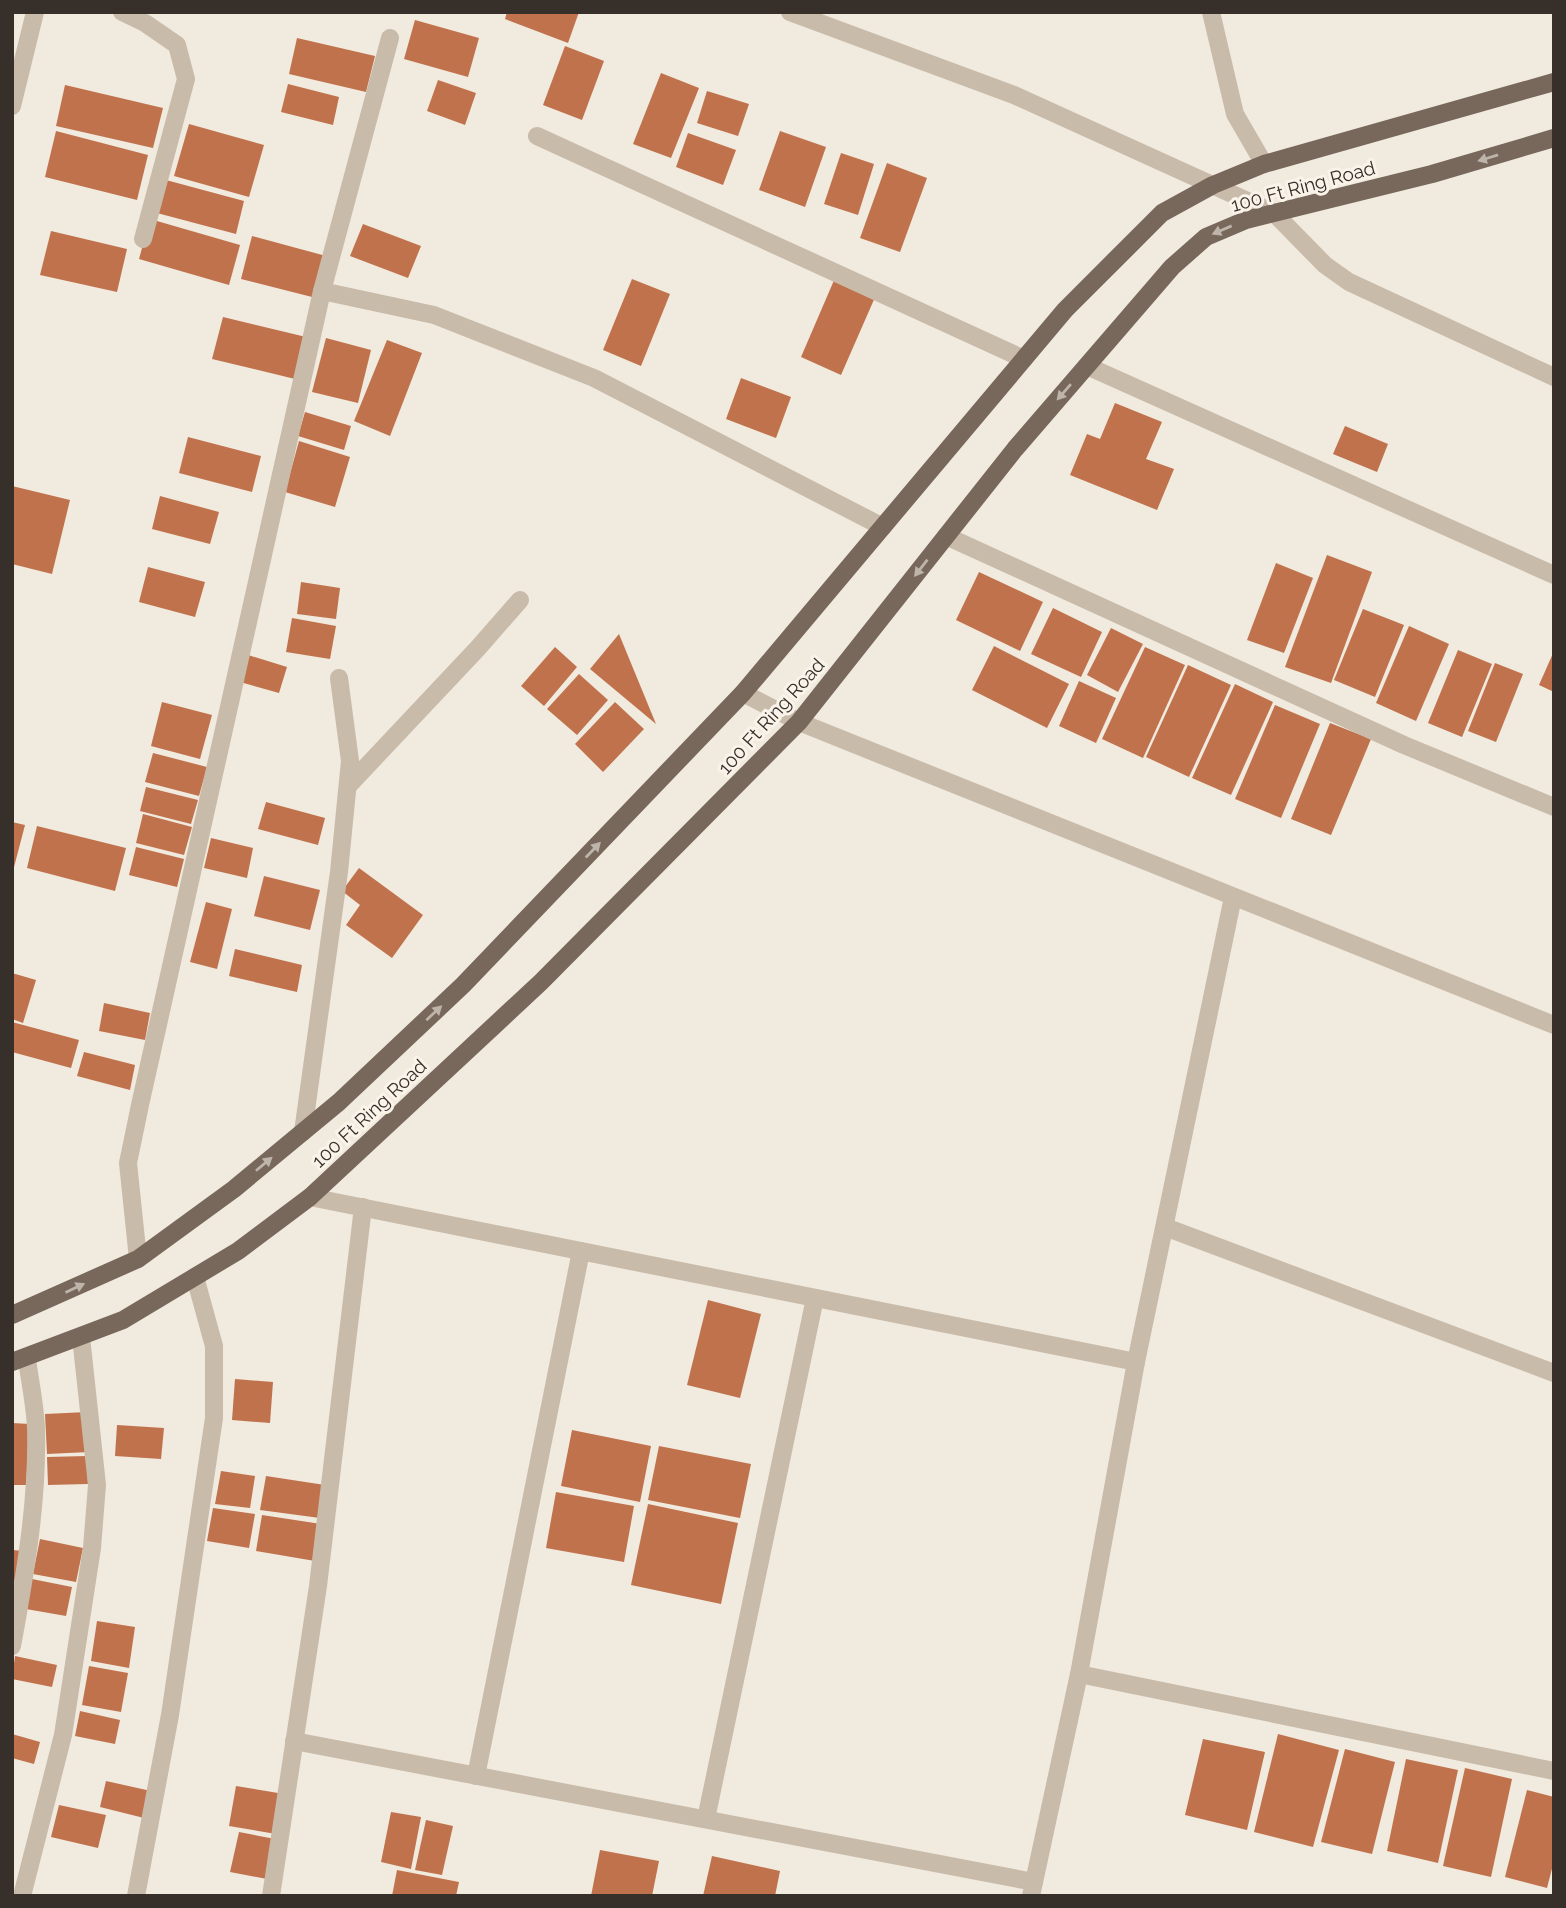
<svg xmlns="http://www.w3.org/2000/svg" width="1566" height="1908" viewBox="0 0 1566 1908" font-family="Raleway,sans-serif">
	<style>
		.building { fill: #c0724d }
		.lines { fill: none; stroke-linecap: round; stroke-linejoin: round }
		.minor { stroke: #c9bbaa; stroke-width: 18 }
		.major { stroke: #78675b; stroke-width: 18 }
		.oneway { fill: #bfb4aa }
		.labels { text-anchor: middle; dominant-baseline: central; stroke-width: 6; stroke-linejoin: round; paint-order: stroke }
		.street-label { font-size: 19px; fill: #372f29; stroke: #f9f3ea }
	</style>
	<rect width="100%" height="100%" fill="#f1eade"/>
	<g class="building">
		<path d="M507 12H579L568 43 505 19Z"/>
		<path d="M415 20 479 38 468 77 404 59Z"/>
		<path d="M297 38 375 56 366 92 289 74Z"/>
		<path d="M565 46 604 61 582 120 543 105Z"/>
		<path d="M661 73 699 88 671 158 633 144Z"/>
		<path d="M438 80 476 93 465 125 427 111Z"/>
		<path d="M288 84 339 97 333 125 281 112Z"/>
		<path d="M65 85 163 108 153 148 56 126Z"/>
		<path d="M707 91 749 104 738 136 697 123Z"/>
		<path d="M189 124 264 145 249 197 174 176Z"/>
		<path d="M56 131 148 155 137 200 45 177Z"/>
		<path d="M780 131 826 147 805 207 759 190Z"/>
		<path d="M688 133 736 150 723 185 676 167Z"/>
		<path d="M841 153 874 164 858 215 824 204Z"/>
		<path d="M887 163 927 178 900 252 860 238Z"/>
		<path d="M166 180 244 201 236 234 157 213Z"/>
		<path d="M150 219 240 245 229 285 139 259Z"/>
		<path d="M363 224 421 246 408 278 350 256Z"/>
		<path d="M51 231 127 249 117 292 40 275Z"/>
		<path d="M252 236 326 256 316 298 241 279Z"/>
		<path d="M835 278 876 295 841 375 801 357Z"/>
		<path d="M632 279 670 294 641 366 603 350Z"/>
		<path d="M223 317 306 337 295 379 212 359Z"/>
		<path d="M326 338 371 350 358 403 312 392Z"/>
		<path d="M387 340 422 353 390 436 354 421Z"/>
		<path d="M741 378 791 397 776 438 726 419Z"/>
		<path d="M1115 403 1162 422 1146 459 1174 469 1157 510 1070 475 1087 434 1100 439Z"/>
		<path d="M305 412 351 426 344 450 298 436Z"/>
		<path d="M1345 426 1388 444 1377 472 1333 454Z"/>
		<path d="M188 437 261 456 252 492 179 473Z"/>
		<path d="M299 441 350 457 335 507 285 492Z"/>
		<path d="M12 486 70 500 52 574 12 564Z"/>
		<path d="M160 496 219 512 210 544 152 529Z"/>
		<path d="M1327 555 1372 572 1331 683 1285 667Z"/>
		<path d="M1276 563 1313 578 1284 653 1247 640Z"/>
		<path d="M148 567 205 582 195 617 139 602Z"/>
		<path d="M979 572 1043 602 1020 651 956 620Z"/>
		<path d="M301 582 340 588 336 619 297 614Z"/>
		<path d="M1053 608 1102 632 1081 677 1031 654Z"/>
		<path d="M1363 609 1404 625 1375 697 1334 680Z"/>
		<path d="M292 618 336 626 330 659 286 652Z"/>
		<path d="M1409 626 1449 644 1416 721 1376 703Z"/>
		<path d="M1111 628 1143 644 1118 692 1087 675Z"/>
		<path d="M619 634 656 724 590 669Z"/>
		<path d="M994 646 1069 684 1047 728 972 690Z"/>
		<path d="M555 647 577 667 544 706 521 686Z"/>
		<path d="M1145 647 1185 665 1143 758 1102 739Z"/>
		<path d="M1458 650 1492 664 1462 737 1428 723Z"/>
		<path d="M1554 651V692L1539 685Z"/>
		<path d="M248 655 287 667 279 693 240 682Z"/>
		<path d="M1495 663 1523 674 1496 742 1468 731Z"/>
		<path d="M1188 665 1231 685 1189 777 1146 757Z"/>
		<path d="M579 674 608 700 577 735 547 709Z"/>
		<path d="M1079 681 1116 698 1096 743 1059 726Z"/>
		<path d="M1235 684 1273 702 1231 795 1192 778Z"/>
		<path d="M162 702 212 715 200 759 151 746Z"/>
		<path d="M615 702 644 729 603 772 575 744Z"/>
		<path d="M1275 705 1320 724 1281 818 1235 799Z"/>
		<path d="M1330 723 1371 739 1331 835 1291 819Z"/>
		<path d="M153 753 207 767 199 796 145 782Z"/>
		<path d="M146 787 198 800 191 824 140 811Z"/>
		<path d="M266 802 325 818 318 845 258 829Z"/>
		<path d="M143 814 192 827 184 855 136 843Z"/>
		<path d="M12 822 25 825 13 871H12Z"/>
		<path d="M37 826 126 848 115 891 27 868Z"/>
		<path d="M211 838 253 848 247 878 204 868Z"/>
		<path d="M136 847 184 859 177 887 129 875Z"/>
		<path d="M359 868 423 915 392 958 346 925 360 905 342 891Z"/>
		<path d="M264 876 320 890 310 930 254 916Z"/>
		<path d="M206 902 232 909 217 969 190 962Z"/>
		<path d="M235 949 302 965 297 992 229 976Z"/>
		<path d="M12 973 36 980 23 1023 12 1019Z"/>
		<path d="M104 1003 150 1013 145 1040 99 1031Z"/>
		<path d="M12 1022 79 1040 71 1068 12 1052Z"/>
		<path d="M84 1052 135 1065 130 1090 77 1076Z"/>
		<path d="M708 1300 761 1314 740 1398 687 1385Z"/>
		<path d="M235 1379 273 1382 270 1423 232 1420Z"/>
		<path d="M87 1412 89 1452 47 1454 45 1414Z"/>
		<path d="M12 1423 30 1424 26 1485H12Z"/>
		<path d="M117 1425 164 1428 161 1459 115 1456Z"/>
		<path d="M572 1430 651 1446 640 1502 561 1486Z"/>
		<path d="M659 1446 751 1464 740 1518 648 1500Z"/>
		<path d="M87 1456 88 1484 48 1485 47 1457Z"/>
		<path d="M221 1471 255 1476 250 1508 215 1504Z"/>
		<path d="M266 1476 325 1485 320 1518 260 1510Z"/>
		<path d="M556 1492 634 1506 624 1562 546 1548Z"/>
		<path d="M648 1504 738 1523 721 1604 631 1585Z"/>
		<path d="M213 1508 255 1514 249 1548 207 1541Z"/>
		<path d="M262 1515 321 1524 315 1561 256 1551Z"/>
		<path d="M40 1539 83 1548 76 1582 33 1574Z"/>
		<path d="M12 1550 24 1551 20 1581 12 1580Z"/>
		<path d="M32 1579 72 1587 66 1616 26 1609Z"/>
		<path d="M97 1621 135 1627 129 1668 91 1661Z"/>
		<path d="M15 1656 57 1665 52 1687 12 1679Z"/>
		<path d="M89 1666 128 1673 121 1712 82 1705Z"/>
		<path d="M80 1711 120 1720 115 1744 75 1736Z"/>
		<path d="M12 1734 40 1742 34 1764 12 1758Z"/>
		<path d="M1278 1734 1339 1750 1313 1847 1254 1832Z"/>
		<path d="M1203 1739 1265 1752 1247 1830 1185 1815Z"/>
		<path d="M1345 1749 1395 1762 1372 1854 1321 1842Z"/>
		<path d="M1406 1759 1458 1770 1438 1863 1387 1851Z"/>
		<path d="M1465 1768 1512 1779 1491 1877 1443 1866Z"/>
		<path d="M106 1781 151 1791 144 1818 100 1807Z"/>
		<path d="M236 1786 284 1794 276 1834 229 1826Z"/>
		<path d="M1527 1790 1554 1797V1861L1547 1888 1505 1877Z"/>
		<path d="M59 1805 106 1815 98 1848 51 1837Z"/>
		<path d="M391 1812 421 1817 411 1869 381 1862Z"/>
		<path d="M426 1820 453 1826 442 1875 415 1870Z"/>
		<path d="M239 1832 275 1839 267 1879 230 1872Z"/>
		<path d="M600 1850 659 1861 652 1896H591Z"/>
		<path d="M712 1856 780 1871 775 1896H703Z"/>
		<path d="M397 1870 459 1882 456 1896H392Z"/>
	</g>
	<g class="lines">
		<g class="minor">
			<path d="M122 12 145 23 177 45 186 79 143 239"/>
			<path d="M790 12 1014 95 1274 213 1325 265 1349 282 1554 377"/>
			<path d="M1211 12 1235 114 1264 164"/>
			<path d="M12 106 35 12"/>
			<path d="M537 136 1024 359"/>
			<path d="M322 291 434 315 594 378 883 527"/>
			<path d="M1087 366 1554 575"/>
			<path d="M946 536 1404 745 1554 807"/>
			<path d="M743 693 799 722 1554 1025"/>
			<path d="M348 786 478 648 520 600"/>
			<path d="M303 1132 339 872 350 761 339 678"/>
			<path d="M310 1197 1136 1362 1079 1674 1031 1896"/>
			<path d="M1165 1227 1554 1373"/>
			<path d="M138 1259 128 1163 140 1105 322 291 390 38"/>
			<path d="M1136 1362 1233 897"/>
			<path d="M12 1646C25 1575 38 1501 36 1428 35 1405 30 1382 27 1359"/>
			<path d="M1079 1674 1554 1771"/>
			<path d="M294 1741 1034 1882"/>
			<path d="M476 1776 581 1251"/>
			<path d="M706 1819 815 1298"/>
			<path d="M22 1896 63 1735 92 1548 97 1485 81 1337"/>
			<path d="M136 1896 170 1715 214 1418V1346L195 1277"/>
			<path d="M271 1896 318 1586 363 1207"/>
		</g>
		<g class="major">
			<path d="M12 1315 138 1259 234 1189 339 1102 463 985 743 693 1065 310 1162 213 1213 185 1264 164 1554 82"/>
			<path d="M12 1362 123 1320 238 1251 310 1197 541 982 799 722 1015 449 1172 267 1206 237 1246 220 1432 174 1554 138"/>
		</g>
	</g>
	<defs><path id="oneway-solid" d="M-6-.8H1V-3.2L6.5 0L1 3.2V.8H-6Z" transform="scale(1.75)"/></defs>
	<g class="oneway">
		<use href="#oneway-solid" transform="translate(1488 158) rotate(163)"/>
		<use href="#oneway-solid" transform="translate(1222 230) rotate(157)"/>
		<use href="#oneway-solid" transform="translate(1064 392) rotate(131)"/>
		<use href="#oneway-solid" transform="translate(921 568) rotate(128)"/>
		<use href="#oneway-solid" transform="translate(593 850) rotate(-46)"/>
		<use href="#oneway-solid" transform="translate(434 1013) rotate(-43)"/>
		<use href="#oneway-solid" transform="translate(264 1164) rotate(-40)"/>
		<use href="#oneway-solid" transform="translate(75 1288) rotate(-25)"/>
	</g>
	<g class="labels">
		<g class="street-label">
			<text transform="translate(1303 186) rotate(-15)">100 Ft Ring Road</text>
			<text transform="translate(771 716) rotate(-48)">100 Ft Ring Road</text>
			<text transform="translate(369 1113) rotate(-43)">100 Ft Ring Road</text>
		</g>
	</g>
	<rect width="1566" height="1908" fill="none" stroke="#372f29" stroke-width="28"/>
</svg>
